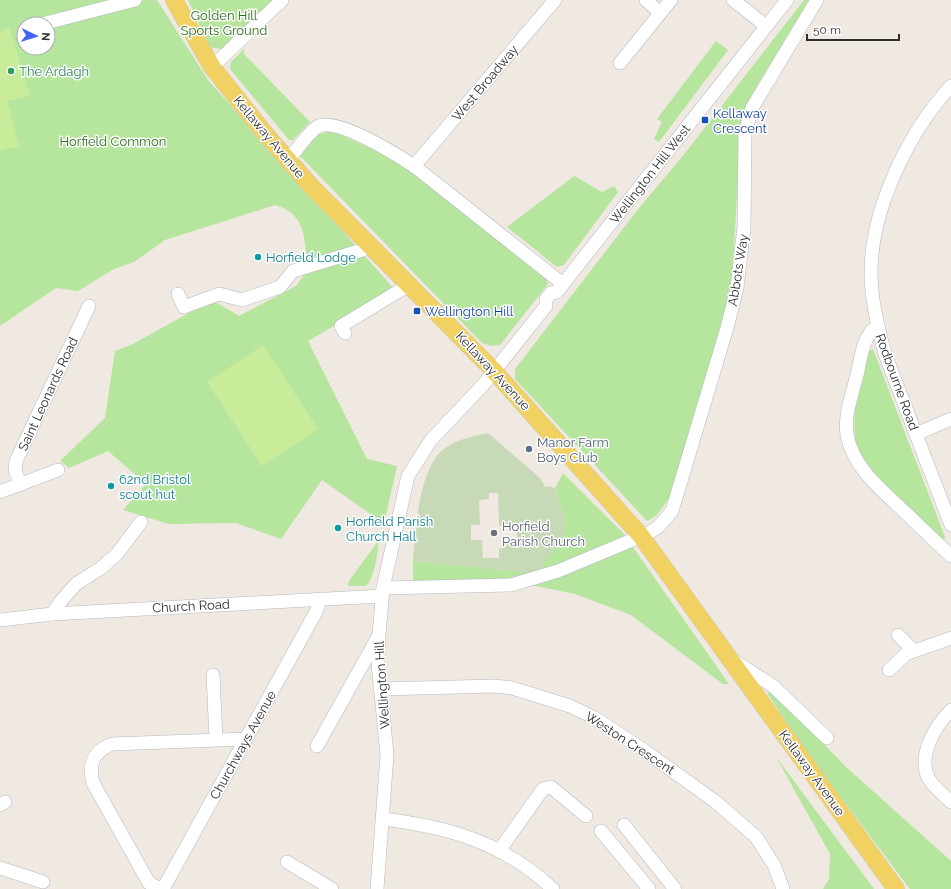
<svg xmlns="http://www.w3.org/2000/svg" width="951" height="889" viewBox="0 0 951 889" font-family="Raleway,sans-serif">
	<style>
		.green { fill: #b6e59e; fill-rule: evenodd }
		.cemetery { fill: #c8d9b8; fill-rule: evenodd }
		.pitch { fill: #c9ec9a }
		.lines { fill: none; stroke-linecap: round; stroke-linejoin: round }
		.minor-casing { stroke: #b4b7c1; stroke-width: 14 }
		.major-casing { stroke: #c9c9c9; stroke-width: 18 }
		.minor { stroke: #fff; stroke-width: 13 }
		.major { stroke: #f2d163; stroke-width: 17 }
		.leisure-dot { fill: #2e9e5b; stroke: #fff; stroke-width: 1.5 }
		.transit-dot { fill: #1a4fb4; stroke: #fff; stroke-width: 1.5 }
		.culture-dot { fill: #0f9aa8; stroke: #fff; stroke-width: 1.5 }
		.service-dot { fill: #5c6f8a; stroke: #fff; stroke-width: 1.5 }
		.worship-dot { fill: #6b7280; stroke: #fff; stroke-width: 1.5 }
		.labels { text-anchor: middle; dominant-baseline: central; stroke-width: 3; stroke-linejoin: round; paint-order: stroke }
		.park-label { font-size: 13px; fill: #2c6e1b; stroke: #fff }
		.leisure-label { font-size: 13px; fill: #27864d; stroke: #fff; text-anchor: start }
		.street-label { font-size: 13px; fill: #2e2e2e; stroke: #fff }
		.transit-label { font-size: 13px; fill: #164399; stroke: #fff; text-anchor: start }
		.culture-label { font-size: 13px; fill: #0d838f; stroke: #fff; text-anchor: start }
		.service-label { font-size: 13px; fill: #4e5e75; stroke: #fff; text-anchor: start }
		.worship-label { font-size: 13px; fill: #5b616d; stroke: #fff; text-anchor: start }
	</style>
	<rect width="100%" height="100%" fill="#efe9e1"/>
	<g class="green">
		<path d="M0 0H157L208 80 395 290 308 341 367 459 397 466 385 519 382 522 322 480 281 539 236 523 169 524 123 510 146 484 108 451 69 468 60 461 105 418 115 351 133 344 212 300 239 316 296 286 306 272 304 262C307 256 306 251 305 244 303 224 296 211 275 205L165 240 134 262 114 269 78 291 56 288 0 326ZM24 24H48V48H24Z"/>
		<path d="M188 0H280L228 47 221 49 210 47Z"/>
		<path d="M804 0H809L755 89 743 114 740 137 732 287 670 497 657 515 647 521 515 379V369L639 208 686 152Z"/>
		<path d="M716 41 728 50 659 142 654 139 662 122 657 119Z"/>
		<path d="M244 49V54L310 122 293 140H289L230 69 231 62Z"/>
		<path d="M333 131 400 162 546 279 548 284 500 345 491 346 482 343 299 155 319 134Z"/>
		<path d="M574 176 602 192 614 186 618 192 564 265 557 267 507 227Z"/>
		<path d="M873 349 945 537 944 541 877 479 859 453 855 439 854 414 869 351Z"/>
		<path d="M563 473 623 533 729 684H723L631 615 575 594 536 586 464 585 413 590V561L536 573 566 526 555 488Z"/>
		<path d="M378 541C379 550 373 583 365 586H348L349 581Z"/>
		<path d="M772 690 846 767 951 861V889H910L806 751 767 693Z"/>
		<path d="M776 757 874 889H823L829 879 830 854Z"/>
	</g>
	<path class="cemetery" d="M488 433 540 478 546 488 547 486 555 488 566 526 565 536 536 573 413 561C416 530 418 468 445 448 458 439 474 436 488 433ZM489 493H498L499 526 517 525V541H503V548L499 549V558H483L482 540H471V525H480L479 500 489 499Z"/>
	<g class="pitch">
		<path d="M9 26 30 96 7 101 19 146 0 151V32Z"/>
		<path d="M263 345 318 429 262 466 207 382Z"/>
	</g>
	<g class="lines">
		<defs>
			<g id="minor">
				<path d="M646 0 660 13"/>
				<path d="M733 0 766 26"/>
				<path d="M42 24 135 0"/>
				<path d="M620 63 671 0"/>
				<path d="M212 67 282 0"/>
				<path d="M951 86C908 133 871 209 871 273 871 300 878 327 885 354L951 525"/>
				<path d="M288 160C297 150 306 135 317 127 335 115 397 155 414 166L563 284"/>
				<path d="M414 166 555 0"/>
				<path d="M178 294 184 307 219 294 242 300 280 287 293 271 372 247"/>
				<path d="M877 326C862 337 861 358 857 375 852 394 844 416 847 435 854 470 883 491 907 514 921 528 936 542 951 556"/>
				<path d="M345 333 341 326 409 285"/>
				<path d="M916 434 951 419"/>
				<path d="M20 484 15 470 16 461 89 306"/>
				<path d="M0 492 58 470"/>
				<path d="M383 588 511 585 558 571 649 533 659 526 672 511 727 328 737 288 744 227 745 133 752 108 817 0"/>
				<path d="M52 614 61 601 76 584 101 568 117 554 141 522"/>
				<path d="M0 620 52 614 382 596"/>
				<path d="M898 635 914 651"/>
				<path d="M733 660 773 686 827 738"/>
				<path d="M889 670 906 654 951 638"/>
				<path d="M213 675 216 739"/>
				<path d="M380 689 494 686 512 688 570 706 595 718 645 751 716 802 756 837 774 865 783 889"/>
				<path d="M951 710C934 727 915 760 931 782 937 790 945 796 951 802"/>
				<path d="M317 746 378 637"/>
				<path d="M0 805 5 802"/>
				<path d="M383 819C449 827 502 842 553 889"/>
				<path d="M624 825 675 889"/>
				<path d="M601 831 649 889"/>
				<path d="M499 851 543 789 551 787 586 816"/>
				<path d="M287 862 332 889"/>
				<path d="M0 868 43 882"/>
				<path d="M161 889 149 883 93 783C88 764 94 751 112 744L246 739"/>
				<path d="M163 889 317 610 320 599"/>
				<path d="M377 889 387 755 378 663 379 635 383 588 408 476 431 440 483 385 546 306V299L551 293 557 292 563 284 787 0"/>
			</g>
			<path id="major" d="M174 0 212 67 267 136 310 185 494 371 641 536 896 889"/>
		</defs>
		<use href="#minor" class="minor-casing"/>
		<use href="#major" class="major-casing"/>
		<use href="#minor" class="minor"/>
		<use href="#major" class="major"/>
	</g>
	<circle class="leisure-dot" cx="11" cy="71" r="4"/>
	<g class="transit-dot">
		<rect x="701" y="116" width="8" height="8" rx="2"/>
		<rect x="413" y="307" width="8" height="8" rx="2"/>
	</g>
	<g class="culture-dot">
		<circle cx="258" cy="257" r="4"/>
		<circle cx="111" cy="486" r="4"/>
		<circle cx="338" cy="528" r="4"/>
	</g>
	<circle class="service-dot" cx="529" cy="449" r="4"/>
	<circle class="worship-dot" cx="494" cy="533" r="4"/>
	<g class="labels">
		<g class="park-label">
			<text x="224" y="15">Golden Hill<tspan x="224" dy="15">Sports Ground</tspan></text>
			<text x="113" y="141">Horfield Common</text>
		</g>
		<g class="leisure-label">
			<text x="19" y="71">The Ardagh</text>
		</g>
		<g class="street-label">
			<text transform="translate(485 83) rotate(-50)">West Broadway</text>
			<text transform="translate(269 137) rotate(50)">Kellaway Avenue</text>
			<text transform="translate(650 174) rotate(-52)">Wellington Hill West</text>
			<text transform="translate(738 270) rotate(-81)">Abbots Way</text>
			<text transform="translate(493 371) rotate(47)">Kellaway Avenue</text>
			<text transform="translate(897 382) rotate(70)">Rodbourne Road</text>
			<text transform="translate(48 394) rotate(-65)">Saint Leonards Road</text>
			<text transform="translate(191 606) rotate(-3)">Church Road</text>
			<text transform="translate(382 685) rotate(-94)">Wellington Hill</text>
			<text transform="translate(630 743) rotate(33)">Weston Crescent</text>
			<text transform="translate(243 745) rotate(-61)">Churchways Avenue</text>
			<text transform="translate(812 773) rotate(54)">Kellaway Avenue</text>
		</g>
		<g class="transit-label">
			<text x="713" y="113">Kellaway<tspan x="713" dy="15">Crescent</tspan></text>
			<text x="425" y="311">Wellington Hill</text>
		</g>
		<g class="culture-label">
			<text x="266" y="257">Horfield Lodge</text>
			<text x="119" y="479">62nd Bristol<tspan x="119" dy="15">scout hut</tspan></text>
			<text x="346" y="521">Horfield Parish<tspan x="346" dy="15">Church Hall</tspan></text>
		</g>
		<g class="service-label">
			<text x="537" y="442">Manor Farm<tspan x="537" dy="15">Boys Club</tspan></text>
		</g>
		<g class="worship-label">
			<text x="502" y="526">Horfield<tspan x="502" dy="15">Parish Church</tspan></text>
		</g>
	</g>
	<g transform="translate(36 36) rotate(94)"><circle r="19" fill="#ffffff" stroke="#ababab"/>
	<path d="M0-3L7 15L0 10L-7 15Z" fill="#4264fb"/>
	<text y="-6" font-size="11" font-weight="bold" text-anchor="middle" fill="#2e2e2e">N</text>
	</g>
	<path d="M807 34v6h92v-6" fill="none" stroke="#2e2e2e" stroke-width="2"/>
	<text x="813" y="34" font-size="12" fill="#2e2e2e" stroke="#ffffff" stroke-width="3" paint-order="stroke">50 m</text>
</svg>
